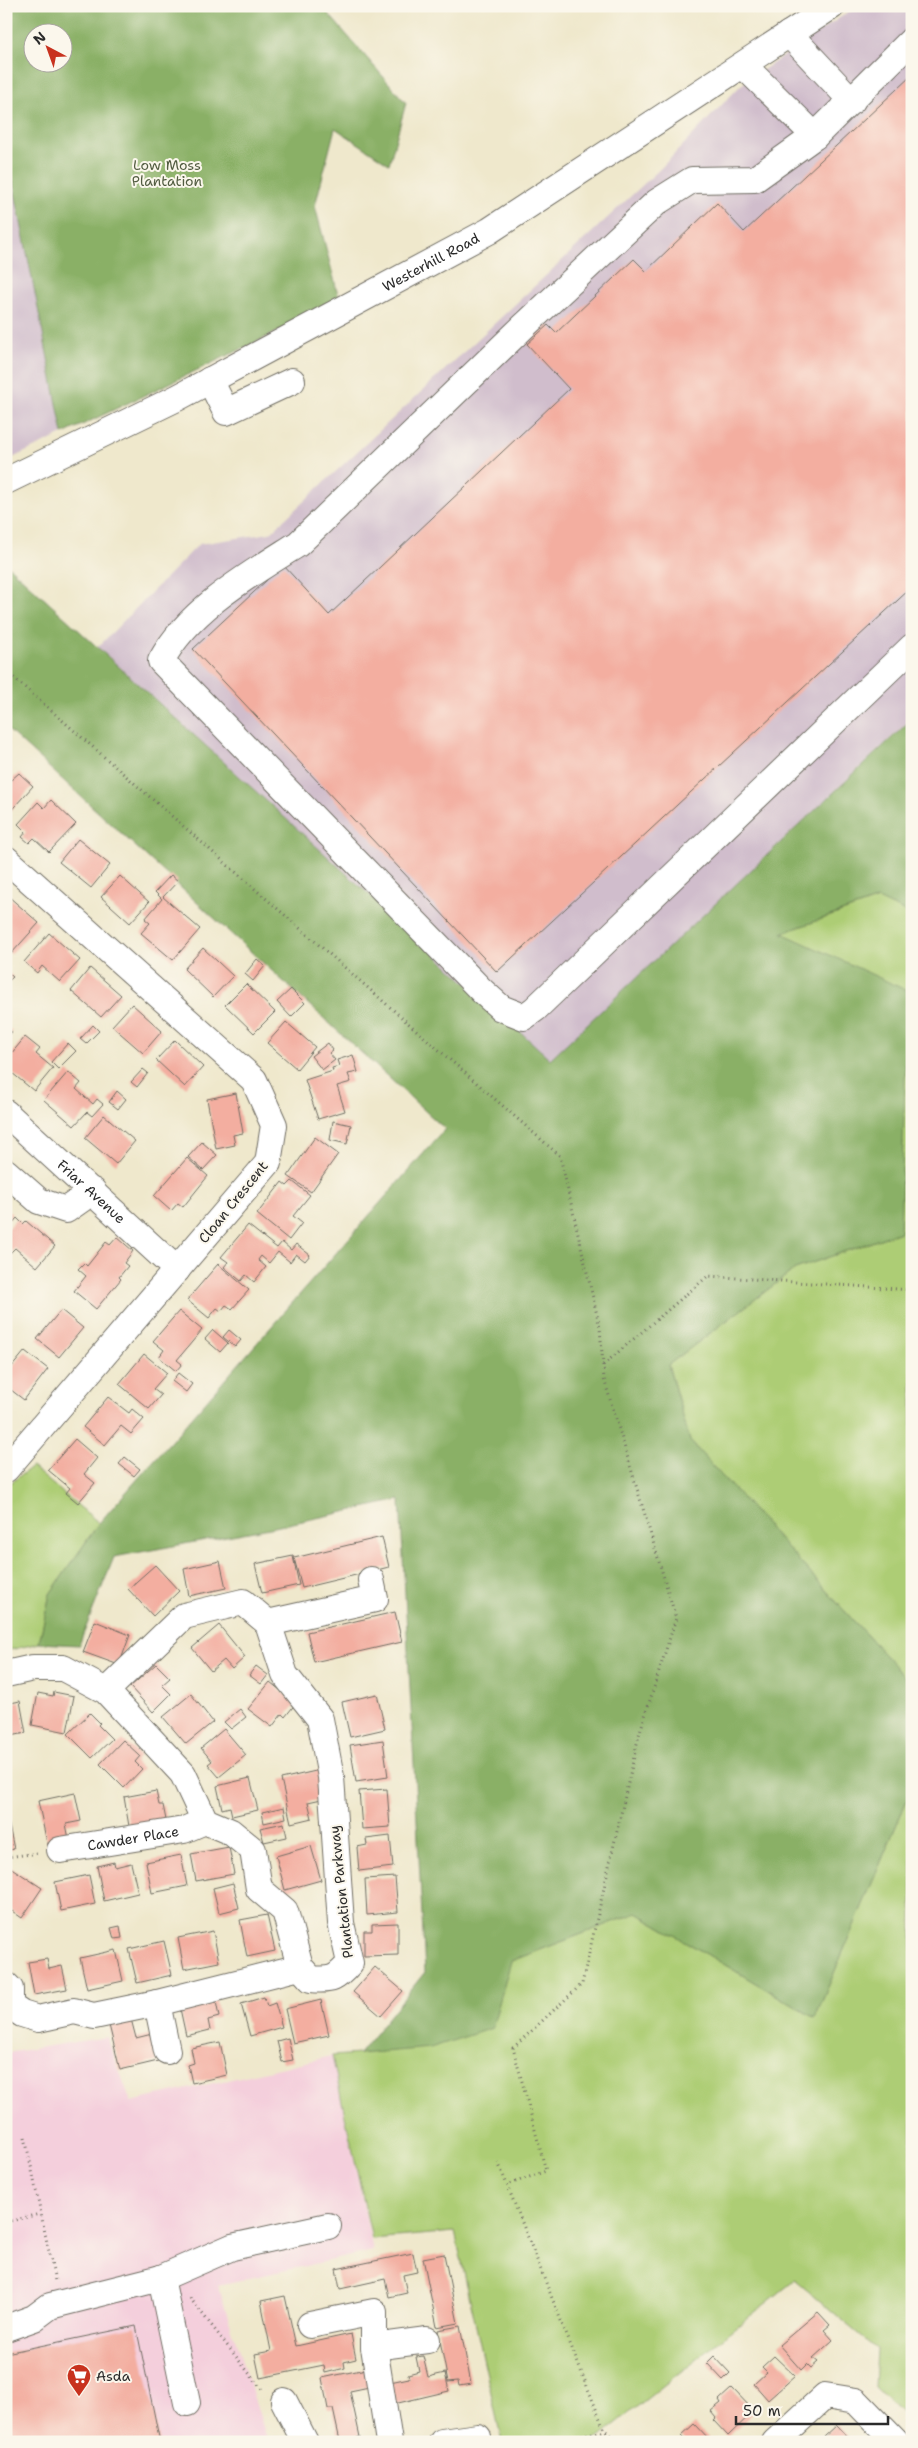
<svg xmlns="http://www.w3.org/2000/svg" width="918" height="2448" viewBox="0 0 918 2448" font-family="'Shantell Sans',sans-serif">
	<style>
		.built { fill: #f4cfdc }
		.industrial { fill: #d0bdcc }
		.green { fill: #adcd74; stroke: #6c7c50 }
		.forest { fill: #8ab066; stroke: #5a6e48; fill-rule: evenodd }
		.building { fill: #f3aea0 }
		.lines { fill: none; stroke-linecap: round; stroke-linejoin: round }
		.minor-casing { stroke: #706d63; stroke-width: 28 }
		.path { stroke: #706d63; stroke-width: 3; stroke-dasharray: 1 4; stroke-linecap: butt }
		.minor { stroke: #fff; stroke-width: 26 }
		.labels { text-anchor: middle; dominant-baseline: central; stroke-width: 4; stroke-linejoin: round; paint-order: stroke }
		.park-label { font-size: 14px; fill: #525c41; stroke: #fbf7ec }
		.street-label { font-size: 14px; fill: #2b2b2b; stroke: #fbf7ec }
		.poi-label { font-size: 14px; fill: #2b2b2b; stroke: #fbf7ec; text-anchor: start }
	</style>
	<rect width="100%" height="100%" fill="#fbf7ec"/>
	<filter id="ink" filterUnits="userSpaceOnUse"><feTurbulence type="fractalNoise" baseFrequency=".02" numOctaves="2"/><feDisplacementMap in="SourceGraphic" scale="10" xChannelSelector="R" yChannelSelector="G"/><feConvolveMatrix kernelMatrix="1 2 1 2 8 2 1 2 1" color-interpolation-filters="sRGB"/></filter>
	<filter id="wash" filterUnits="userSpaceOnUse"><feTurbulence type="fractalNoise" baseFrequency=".0096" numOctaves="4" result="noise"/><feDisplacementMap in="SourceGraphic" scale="20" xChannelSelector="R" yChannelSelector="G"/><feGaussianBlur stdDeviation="1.12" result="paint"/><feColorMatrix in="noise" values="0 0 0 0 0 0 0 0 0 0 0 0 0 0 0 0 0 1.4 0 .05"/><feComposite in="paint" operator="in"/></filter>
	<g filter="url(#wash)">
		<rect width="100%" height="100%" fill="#efe8cc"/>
		<path class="built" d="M107 2037 131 2102 332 2056 373 2251 218 2285 268 2442H6V2053Z"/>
		<g class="industrial">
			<path d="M857 6H912V718L550 1059 98 647 199 544 270 533 661 168 741 85Z"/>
			<path d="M6 147 63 434 6 461Z"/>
		</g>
		<g class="green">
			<path d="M879 899 912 915V1685L690 1441 668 1365 795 1269 900 1232 782 933Z"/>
			<path d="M32 1467 99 1523 50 1594 39 1643 6 1651V1486Z"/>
			<path d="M912 1788V2423L875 2387 877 2349 795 2280 593 2442H502L455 2232 372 2239 332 2056 359 2054 511 1961 637 1913 815 2018Z"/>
		</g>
		<g class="forest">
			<path d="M6 6H336L326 11 406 103 389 164 335 128 315 206 340 302 63 434 6 147ZM32 32H62V62H32Z"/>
			<path d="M6 564 550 1059 912 719V915L878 899 782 933 908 991 900 1232 795 1269 668 1365 690 1441 912 1685V1788L815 2018 637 1913 511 1961 492 2028 430 2048 359 2054 425 1972 400 1500 270 1528 114 1557 79 1645 39 1643 50 1594 99 1523 445 1129 6 728Z"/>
		</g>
		<g id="blocks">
			<g class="building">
				<path d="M912 75V587L497 972 193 649 283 565 329 615 569 389 527 344 548 325 556 333 634 259 646 271 717 203 744 232Z"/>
				<path d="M6 763 11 768 6 774Z"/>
				<path d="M19 773 33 786 6 816V776L11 780Z"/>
				<path d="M51 800 76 824 49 852 34 838 29 843 22 837 26 832 18 824 38 802 44 808Z"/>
				<path d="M78 839 110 865 91 888 59 862Z"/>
				<path d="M171 875 178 881 163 897 200 929 173 960 141 933 150 923 145 919 162 899 155 892Z"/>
				<path d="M120 876 149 902 130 923 101 897Z"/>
				<path d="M8 896 39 923 11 954 6 950V899Z"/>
				<path d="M49 933 80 960 60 982 42 966 37 973 24 962Z"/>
				<path d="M203 948 233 976 213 997 184 969Z"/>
				<path d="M257 959 265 966 253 981 245 974Z"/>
				<path d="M90 968 121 995 101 1017 71 991Z"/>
				<path d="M6 971 13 977 6 983Z"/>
				<path d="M246 984 275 1012 254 1033 225 1005Z"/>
				<path d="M291 989 305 1003 291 1017 277 1002Z"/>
				<path d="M132 1004 162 1031 143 1053 112 1026Z"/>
				<path d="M286 1022 315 1047 297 1069 267 1043Z"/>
				<path d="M93 1025 99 1031 86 1044 80 1039Z"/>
				<path d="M6 1027 12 1032 6 1038Z"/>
				<path d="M25 1037 40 1049 36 1054 53 1068 34 1091 6 1068V1060Z"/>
				<path d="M175 1040 203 1067 185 1087 156 1060Z"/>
				<path d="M68 1043 76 1051 58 1069 51 1062Z"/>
				<path d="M328 1043 333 1050 329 1053 335 1060 322 1070 311 1056Z"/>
				<path d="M353 1055 358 1072 348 1074 351 1082 337 1086 345 1111 318 1119 305 1080 333 1071 332 1068 339 1066 337 1060Z"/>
				<path d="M143 1069 148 1073 137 1087 131 1082Z"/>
				<path d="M68 1072 81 1083 76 1089 93 1104 97 1099 103 1104 92 1116 87 1112 74 1126 44 1100Z"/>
				<path d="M117 1091 126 1099 118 1109 109 1102Z"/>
				<path d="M236 1093 243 1133 233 1135 235 1145 216 1149 207 1099Z"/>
				<path d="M104 1115 135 1141 116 1164 85 1138Z"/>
				<path d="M333 1121 351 1125 347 1144 330 1140Z"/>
				<path d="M315 1137 338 1154 311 1192 288 1176Z"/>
				<path d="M202 1142 217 1155 203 1170 188 1157Z"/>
				<path d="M187 1158 208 1176 183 1207 178 1203 171 1211 154 1196Z"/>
				<path d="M292 1181 310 1195 293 1216 302 1223 289 1240 257 1214 282 1182 287 1186Z"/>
				<path d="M6 1209 12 1214 6 1220Z"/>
				<path d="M17 1218 23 1224 26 1221 55 1246 37 1267 15 1248 9 1254 6 1252V1231Z"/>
				<path d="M248 1225 277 1248 282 1242 291 1250 296 1244 310 1255 305 1261 296 1254 290 1262 278 1252 269 1263 261 1256 258 1260 266 1267 254 1282 246 1275 241 1281 224 1267 228 1262 221 1257Z"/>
				<path d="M117 1237 133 1251 124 1263 128 1266 119 1277 121 1279 96 1309 74 1291 86 1276 78 1269 84 1263 87 1266 106 1242 110 1245Z"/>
				<path d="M218 1264 249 1290 232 1309 226 1305 221 1311 217 1308 209 1318 187 1300Z"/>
				<path d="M61 1310 83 1328 59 1357 37 1339Z"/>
				<path d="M179 1311 202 1330 177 1360 182 1364 176 1371 159 1357 164 1350 153 1341Z"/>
				<path d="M213 1330 228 1343 220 1352 205 1339Z"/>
				<path d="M229 1330 241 1340 235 1347 223 1337Z"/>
				<path d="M25 1351 48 1369 24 1400 6 1386V1374Z"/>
				<path d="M144 1354 167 1373 153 1389 161 1395 149 1409 119 1384Z"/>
				<path d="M178 1373 192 1384 186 1392 172 1381Z"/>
				<path d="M108 1397 129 1413 132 1409 144 1419 131 1434 121 1426 105 1445 83 1427Z"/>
				<path d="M75 1439 97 1458 84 1474 95 1483 78 1503 66 1493 70 1488 48 1470Z"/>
				<path d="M125 1457 140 1469 134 1476 119 1464Z"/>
				<path d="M382 1537 389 1567 302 1588 294 1558Z"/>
				<path d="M293 1556 299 1585 262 1593 255 1564Z"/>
				<path d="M220 1561 226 1588 189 1596 184 1569Z"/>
				<path d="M155 1565 179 1591 153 1616 128 1589Z"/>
				<path d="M395 1612 402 1642 314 1662 307 1632Z"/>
				<path d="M95 1621 130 1635 119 1665 83 1652Z"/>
				<path d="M219 1625 245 1657 232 1669 224 1660 211 1671 192 1648Z"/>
				<path d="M156 1664 170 1678 162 1685 171 1694 153 1712 130 1687Z"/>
				<path d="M256 1666 268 1675 261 1684 249 1675Z"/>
				<path d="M270 1682 296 1703 285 1717 282 1714 272 1727 248 1709Z"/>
				<path d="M54 1692 74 1696 67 1732 32 1725 38 1693 53 1696Z"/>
				<path d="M191 1694 213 1722 186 1744 163 1717Z"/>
				<path d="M377 1694 385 1729 350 1737 342 1702Z"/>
				<path d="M20 1701 26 1733 6 1737V1704Z"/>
				<path d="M240 1709 246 1717 231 1729 224 1722Z"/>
				<path d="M90 1713 100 1723 98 1725 112 1739 92 1758 68 1734Z"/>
				<path d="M224 1729 246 1755 219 1777 208 1764 212 1761 201 1748Z"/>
				<path d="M123 1740 140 1756 135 1762 142 1769 124 1788 100 1764Z"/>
				<path d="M383 1740 388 1777 356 1782 350 1745Z"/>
				<path d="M320 1770 326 1798 308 1802 312 1818 291 1823 281 1779Z"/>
				<path d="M250 1778 258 1810 232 1816 230 1807 222 1809 217 1786Z"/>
				<path d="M387 1789 390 1827 362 1829 359 1791Z"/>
				<path d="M156 1791 159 1805H163L167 1825 130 1832 124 1797Z"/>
				<path d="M75 1793 81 1821 66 1824 70 1844 48 1848 38 1801Z"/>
				<path d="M284 1807 286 1818 264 1823 262 1812Z"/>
				<path d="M7 1816 14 1849 6 1851V1817Z"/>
				<path d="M284 1823 287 1837 264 1842 260 1828Z"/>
				<path d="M390 1836 393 1867 359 1871 357 1847 367 1845 366 1839Z"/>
				<path d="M311 1846 321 1880 285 1890 276 1856Z"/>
				<path d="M229 1847 234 1874 196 1881 191 1854Z"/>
				<path d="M181 1855 187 1886 152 1893 146 1862Z"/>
				<path d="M114 1862 115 1867 131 1863 138 1893 104 1901 97 1866Z"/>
				<path d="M10 1867 42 1888 22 1918 6 1907V1873Z"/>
				<path d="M89 1875 95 1904 61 1911 55 1882Z"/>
				<path d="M395 1877 398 1912 367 1915 365 1879Z"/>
				<path d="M233 1883 239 1908 219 1913 213 1888Z"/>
				<path d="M267 1915 275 1951 247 1957 240 1920Z"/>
				<path d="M398 1923V1955L364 1956V1931H372V1924Z"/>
				<path d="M120 1926 122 1938 114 1939 111 1928Z"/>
				<path d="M213 1931 219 1962 184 1969 178 1938Z"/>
				<path d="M164 1941 172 1975 137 1983 129 1949Z"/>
				<path d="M116 1950 123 1981 87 1989 80 1958Z"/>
				<path d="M47 1959 49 1969 62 1966 67 1989 34 1995 28 1962Z"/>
				<path d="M375 1967 403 1991 381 2016 353 1992Z"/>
				<path d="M215 1996 219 2017 208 2020 210 2030 186 2036 179 2004Z"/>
				<path d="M264 1997 267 2006 275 2003 282 2027 250 2036 241 2004Z"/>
				<path d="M321 2000 329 2035 293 2043 285 2009Z"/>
				<path d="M131 2019 136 2038 152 2034 158 2061 120 2070 109 2025Z"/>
				<path d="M288 2038 293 2060 282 2062 277 2041Z"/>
				<path d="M220 2042 227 2075 192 2083 188 2065 194 2063 191 2048Z"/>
				<path d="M413 2253 417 2272 403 2275 407 2293 389 2297 385 2279 340 2289 336 2269Z"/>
				<path d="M444 2254 458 2323 437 2327 423 2258Z"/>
				<path d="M285 2296 296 2346 351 2334 356 2359 344 2362 345 2368 325 2373 324 2365 260 2378 255 2354 271 2351 261 2301Z"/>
				<path d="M818 2312 830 2325 824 2330 833 2340 813 2358 818 2362 811 2368 807 2364 801 2370 779 2345Z"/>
				<path d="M136 2326 160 2442H6V2353Z"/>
				<path d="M460 2326 471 2384 459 2386 458 2381 448 2382 438 2330Z"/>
				<path d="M423 2356 428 2377 445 2373 449 2391 394 2404 390 2382 409 2378 408 2374 419 2371 416 2357Z"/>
				<path d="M714 2356 730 2373 723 2380 707 2363Z"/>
				<path d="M774 2356 795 2376 768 2400 754 2384 767 2372 762 2367Z"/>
				<path d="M371 2368 374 2386 350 2391 360 2437 340 2441 333 2409H328L322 2378Z"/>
				<path d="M732 2388 754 2411 728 2436 713 2420 716 2417 711 2411 721 2403 719 2400Z"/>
				<path d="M694 2424 711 2442H683L685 2440 681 2436Z"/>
				<path d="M837 2425 853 2442H828L824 2437Z"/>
			</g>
		</g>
	</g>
	<g filter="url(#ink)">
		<use href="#blocks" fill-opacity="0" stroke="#706d63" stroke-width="1"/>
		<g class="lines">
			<defs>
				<g id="minor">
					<path d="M789 34 852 101"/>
					<path d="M912 40 815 136 755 179 692 180 657 202 523 327 298 544C249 575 189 609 161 661L482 991 501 1008 524 1017 535 1009 912 647"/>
					<path d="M743 65 815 136"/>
					<path d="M210 380 226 412 292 381"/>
					<path id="s1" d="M6 481 177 398 489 231 832 6"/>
					<path d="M6 859 254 1080 274 1125 268 1163 6 1469"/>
					<path id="s2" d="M6 1113 177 1270"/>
					<path d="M6 1172 39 1201 66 1210 93 1191"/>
					<path d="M268 1623 375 1599 371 1580"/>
					<path d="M6 1674 33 1668H63L106 1691 183 1774 205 1821 231 1832 253 1850 259 1889 285 1911 300 1967 311 1979C332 1981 336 1979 350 1963L341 1923 331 1777 320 1719 285 1675 268 1623 243 1602 184 1616 106 1691"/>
					<path id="s3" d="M60 1850 184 1830 205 1821"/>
					<path d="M6 1985 10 1989V2006L22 2014 38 2019 74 2011 94 2016 157 2003 300 1967"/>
					<path d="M157 2003 167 2051"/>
					<path d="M161 2278 187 2403"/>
					<path d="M310 2325 374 2312V2347L389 2442"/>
					<path d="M6 2328 34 2318 50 2306 161 2278 232 2247 328 2226"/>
					<path d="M374 2347 427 2340"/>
					<path d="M284 2401 305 2442"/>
					<path d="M442 2442 478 2437V2442"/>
					<path d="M775 2442 825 2396 856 2401 896 2442"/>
				</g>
			</defs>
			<use href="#minor" class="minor-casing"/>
			<g class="path">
				<path d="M6 671 560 1156 600 1328 604 1379 676 1618 639 1735 582 1984 513 2048 546 2171 507 2185"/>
				<path d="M603 1365 708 1276 912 1290"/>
				<path d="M6 1857 40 1853"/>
				<path d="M25 2137 55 2281"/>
				<path d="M498 2162 604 2429 617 2442"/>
				<path d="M6 2222 40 2214"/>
				<path d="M190 2298 263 2391"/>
				<path d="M537 2442 607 2431"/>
			</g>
			<use href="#minor" class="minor"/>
		</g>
	</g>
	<defs>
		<symbol id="supermarket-pin" viewBox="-11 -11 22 30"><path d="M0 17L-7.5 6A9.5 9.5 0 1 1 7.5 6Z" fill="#c8321e" stroke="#fbf7ec"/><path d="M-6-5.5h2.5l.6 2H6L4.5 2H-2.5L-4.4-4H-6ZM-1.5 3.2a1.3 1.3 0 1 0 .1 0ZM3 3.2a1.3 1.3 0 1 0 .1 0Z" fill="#fff"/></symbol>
	</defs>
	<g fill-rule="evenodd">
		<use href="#supermarket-pin" x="65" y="2362" width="28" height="38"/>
	</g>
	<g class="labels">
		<g class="park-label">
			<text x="167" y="165">Low Moss<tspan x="167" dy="16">Plantation</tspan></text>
		</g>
		<g class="street-label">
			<text stroke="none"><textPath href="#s1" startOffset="478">Westerhill Road</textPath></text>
			<text stroke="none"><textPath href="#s2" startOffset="116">Friar Avenue</textPath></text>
			<text transform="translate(233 1202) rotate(-51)">Cloan Crescent</text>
			<text stroke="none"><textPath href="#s3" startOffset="74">Cawder Place</textPath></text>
			<text transform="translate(341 1892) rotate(-96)">Plantation Parkway</text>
		</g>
		<g class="poi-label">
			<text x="96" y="2376">Asda</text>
		</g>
	</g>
	<rect width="918" height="2448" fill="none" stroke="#fbf7ec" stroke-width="25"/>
	<g transform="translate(48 48) rotate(319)"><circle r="24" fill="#fbf7ec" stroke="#a8a59f"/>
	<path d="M0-4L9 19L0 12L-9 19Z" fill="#c8321e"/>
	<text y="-8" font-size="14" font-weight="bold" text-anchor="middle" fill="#2b2b2b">N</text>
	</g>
	<path d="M736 2416v8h152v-8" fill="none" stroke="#2b2b2b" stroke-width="2.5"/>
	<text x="743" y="2416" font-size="15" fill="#2b2b2b" stroke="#fbf7ec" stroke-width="4" paint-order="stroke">50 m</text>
</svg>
